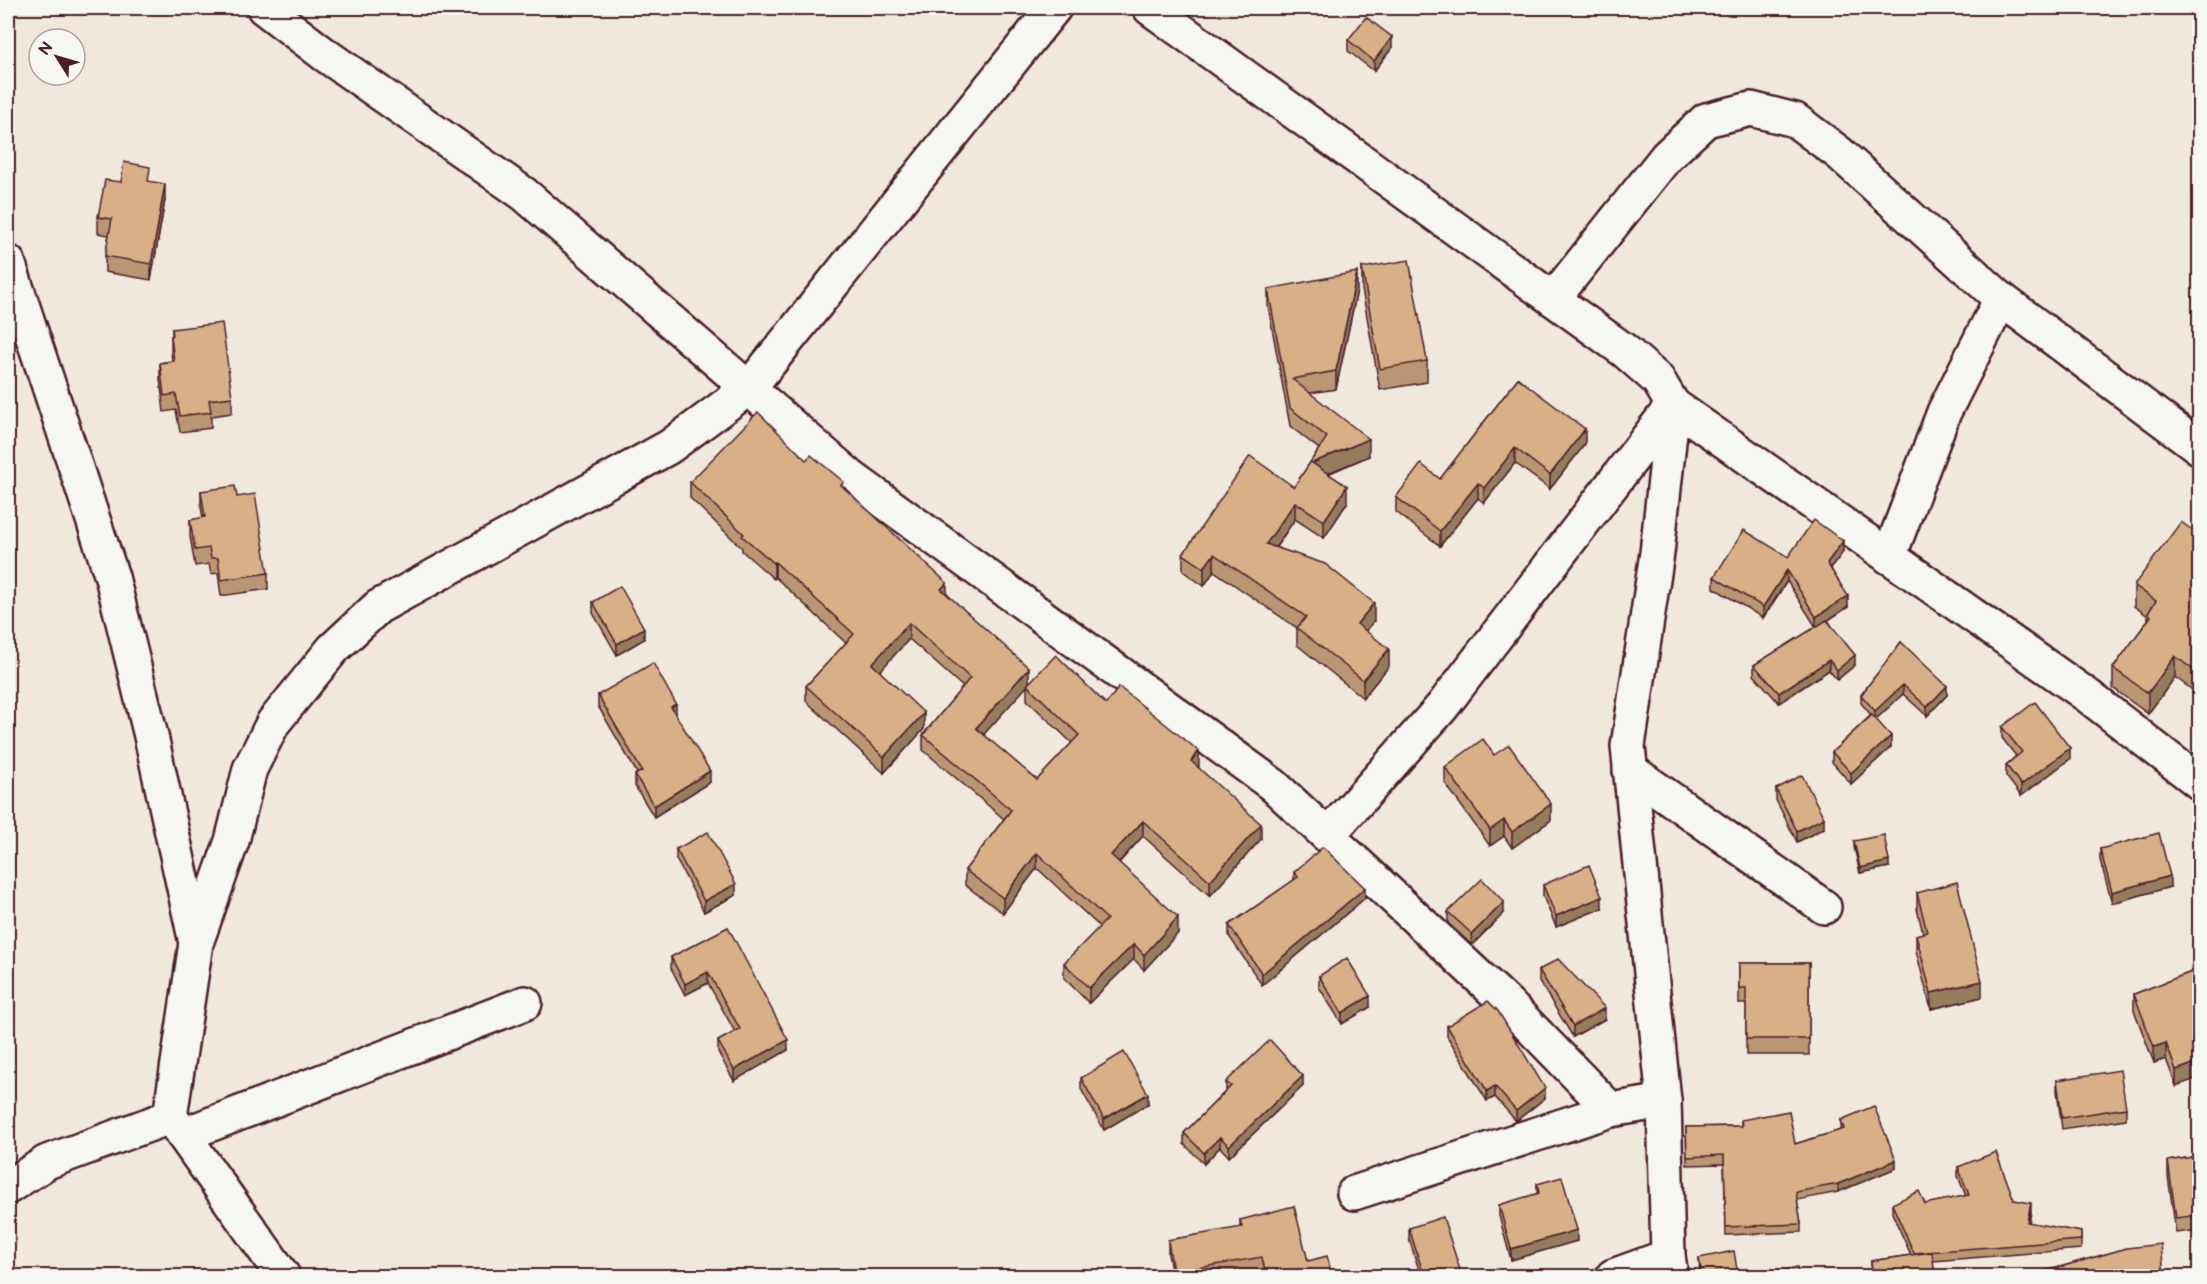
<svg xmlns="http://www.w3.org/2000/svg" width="2207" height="1284" viewBox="0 0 2207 1284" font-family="'Balsamiq Sans',sans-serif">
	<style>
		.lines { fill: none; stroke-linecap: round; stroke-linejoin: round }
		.minor-casing { stroke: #4a1f2b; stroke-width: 38 }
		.minor { stroke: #f6f6f2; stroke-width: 33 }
		.wall { fill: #b99775; stroke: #4a1f2b; stroke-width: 1.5; fill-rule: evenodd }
		.shaded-wall { fill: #967b5f; stroke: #4a1f2b; stroke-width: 1.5 }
		.building { fill: #d7b088; stroke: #4a1f2b; stroke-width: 1.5 }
	</style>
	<rect width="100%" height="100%" fill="#f0e8dd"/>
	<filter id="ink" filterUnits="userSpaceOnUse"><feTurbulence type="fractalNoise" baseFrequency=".0167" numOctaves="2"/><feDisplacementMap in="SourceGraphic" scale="12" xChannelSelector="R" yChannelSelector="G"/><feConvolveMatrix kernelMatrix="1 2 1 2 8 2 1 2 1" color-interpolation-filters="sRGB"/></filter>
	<g filter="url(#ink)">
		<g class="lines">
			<defs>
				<g id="minor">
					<path d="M264 8 324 54 524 194 851 477 1273 785 1508 1004 1611 1110"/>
					<path d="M1150 8 1625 351 1658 380 1673 405 1657 553 1628 746 1664 1101 1668 1256 1671 1276"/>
					<path d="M8 262 112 577 151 736 196 943"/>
					<path d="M1553 299 1667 156 1706 120 1751 109 1795 120 1839 153 2001 299 2200 448"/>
					<path d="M1889 557 1944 412 2001 299"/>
					<path d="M1630 770 1824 907"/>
					<path d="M1328 835 1442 707 1673 405 2088 696 2200 783"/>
					<path d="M172 1119 283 1276"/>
					<path d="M183 1135 525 1003"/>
					<path d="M8 1187 47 1162 170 1117 196 943 232 841 250 769 273 723 333 649 378 607 669 447 749 388 1054 8"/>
					<path d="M1354 1193 1611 1110 1664 1101"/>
					<path d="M1613 1276 1668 1256"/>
				</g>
			</defs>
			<use href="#minor" class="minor-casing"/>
			<use href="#minor" class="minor"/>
		</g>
		<g class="wall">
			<path d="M1348 40 1392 48 1374 71 1348 51Z"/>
			<path d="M121 182H150L165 200 151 280 105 272V256L109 235 98 233V217Z"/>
			<path d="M1362 268 1427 361V382L1380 390 1362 289Z"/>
			<path d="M1268 289 1357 290 1336 389 1310 393 1369 456 1328 474 1347 503 1324 538 1295 519 1276 547 1374 621 1366 631 1389 666 1363 698 1297 645V628L1214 571 1204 586 1183 571V554L1294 487 1319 449 1290 426 1268 306Z"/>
			<path d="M172 329 232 397V413L211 416V428L180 432 176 410 164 412 160 379V363L172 361 171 352V336H172Z"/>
			<path d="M1518 378 1585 444 1550 489 1515 463 1484 503 1478 498 1440 546 1396 512V497L1440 479Z"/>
			<path d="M690 482 844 487 947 594 1029 683 1106 704 1199 767 1198 768 1261 839 1210 896 1143 836 1119 863 1178 933 1144 970 1134 959 1089 1003 1064 978V963L1100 927 1037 868 1003 913 965 885V870L1004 819 923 750V735L963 687 909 639 879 671 924 729 884 773 806 701V686L846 643 775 577 774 579 742 551V548L690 498ZM1027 685V700L1072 743 1037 780 983 735Z"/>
			<path d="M201 491 237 497 268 573V589L221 596 218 573 211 574 209 564 195 566 190 536V520L203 518 201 507Z"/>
			<path d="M2199 535V695L2175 677 2148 714 2113 688V668L2148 620V616L2134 606V585Z"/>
			<path d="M1843 552 1831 568 1848 607 1828 620 1855 665 1837 680 1829 670 1779 703 1754 675V665L1816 627 1787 581 1763 618 1714 588V577L1788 557Z"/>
			<path d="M593 602 644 639 617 655 593 613Z"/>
			<path d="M1901 642 1947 695 1927 716 1903 694 1876 719 1891 747 1851 784 1832 762V752L1871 715 1861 703V695Z"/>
			<path d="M598 695 676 715H675L710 782 654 817 635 786V775L637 773 598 706Z"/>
			<path d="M2002 727 2070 759 2021 796 2006 776V765L2016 756 2002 738Z"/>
			<path d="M1494 755 1551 820 1512 848 1504 836 1490 846 1445 783V767Z"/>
			<path d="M1776 789 1824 828 1797 842 1776 800Z"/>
			<path d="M1854 841 1889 867 1860 873 1854 847Z"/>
			<path d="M676 849 736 895 704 912 676 859Z"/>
			<path d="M2100 849 2170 887 2112 903 2100 860Z"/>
			<path d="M1294 872 1365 898 1262 985 1229 936V925L1294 880Z"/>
			<path d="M1543 885 1602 908 1556 927 1543 896Z"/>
			<path d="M1917 893 1982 997 1931 1009 1916 951V935L1923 933 1917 909Z"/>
			<path d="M1448 912 1504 913 1472 945 1448 923Z"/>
			<path d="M728 927 788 1050 734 1081 718 1052V1041L735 1032 708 983 685 995 671 968V957Z"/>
			<path d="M1739 963H1809V1055H1746V1004H1739Z"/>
			<path d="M1539 970 1605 1019 1573 1037 1539 981Z"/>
			<path d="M2194 971 2176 1086 2166 1059 2154 1063 2134 1010V994Z"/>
			<path d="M1319 976 1370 1007 1342 1024 1319 987Z"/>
			<path d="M1447 1026 1545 1098 1516 1121 1495 1097 1487 1101 1447 1036Z"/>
			<path d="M1081 1078 1148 1104 1104 1130 1081 1089Z"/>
			<path d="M2057 1080 2126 1108V1119L2062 1129 2057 1091Z"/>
			<path d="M1226 1082 1303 1086 1229 1157 1220 1147 1204 1164 1184 1144V1133L1226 1091Z"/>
			<path d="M1741 1120 1795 1144 1841 1130V1120L1896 1168 1838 1192 1797 1200 1801 1224V1232L1726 1235 1724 1164 1687 1165 1686 1127 1741 1126Z"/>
			<path d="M2199 1156V1230L2176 1233 2168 1176V1161Z"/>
			<path d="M1958 1167 2014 1200 2031 1212 2029 1223 2081 1232V1249L1933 1261 1935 1276H1871V1261L1911 1255 1892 1213V1204H1925L1966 1196 1958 1176Z"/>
			<path d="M1537 1184 1577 1241 1511 1260 1499 1216V1205L1537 1194Z"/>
			<path d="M1240 1220 1308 1261 1332 1276H1263L1262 1271 1230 1276H1172L1168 1254V1240L1240 1228Z"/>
			<path d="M1409 1228 1461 1276H1421L1409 1239Z"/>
			<path d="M2127 1248 2164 1276H2028Z"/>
			<path d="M1699 1258 1738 1276H1700Z"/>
		</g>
		<g class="shaded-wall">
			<path d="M1392 37V48L1374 71V61Z"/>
			<path d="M165 184V200L151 280V264Z"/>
			<path d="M1357 272V290L1336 389V371Z"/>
			<path d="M1585 429V444L1550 489V475Z"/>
			<path d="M1369 439V456L1312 480V463Z"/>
			<path d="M1515 448V463L1484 503V488Z"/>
			<path d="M1478 483V498L1440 546V531Z"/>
			<path d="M1347 486V503L1324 538V521Z"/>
			<path d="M1295 502V519L1266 561V544Z"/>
			<path d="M1843 541V552L1827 573V563Z"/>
			<path d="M1214 554V571L1204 586V568Z"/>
			<path d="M775 562V577L774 579V563Z"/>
			<path d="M1787 570V581L1763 618V607Z"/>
			<path d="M947 583V598L941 589Z"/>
			<path d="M1848 596V607L1816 628V617Z"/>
			<path d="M1374 603V621L1357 641V624Z"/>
			<path d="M909 623V639L872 680V664Z"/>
			<path d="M644 628V639L617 655V644Z"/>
			<path d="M1389 649V666L1363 698V680Z"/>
			<path d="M1855 655V665L1837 680V670Z"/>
			<path d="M2175 656V677L2148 714V693Z"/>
			<path d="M1829 660V670L1779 703V693Z"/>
			<path d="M1029 668V684L976 743V728Z"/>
			<path d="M1903 685V694L1875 720V711Z"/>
			<path d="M1947 686V695L1927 716V707Z"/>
			<path d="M676 704V715L671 718V707Z"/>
			<path d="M924 713V729L884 773V757Z"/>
			<path d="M1891 736V747L1851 784V773Z"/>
			<path d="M2070 748V759L2021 796V785Z"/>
			<path d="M1199 751V767L1191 777V761Z"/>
			<path d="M710 771V782L654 817V806Z"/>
			<path d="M1551 804V820L1512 848V832Z"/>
			<path d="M1824 818V828L1797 842V831Z"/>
			<path d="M1504 820V836L1490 846V830Z"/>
			<path d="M1143 821V836L1111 871V855Z"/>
			<path d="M1261 824V839L1210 896V881Z"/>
			<path d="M1037 853V868L1003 913V898Z"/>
			<path d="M1889 861V867L1860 873V868Z"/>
			<path d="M2170 876V887L2112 903V892Z"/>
			<path d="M736 884V895L704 912V901Z"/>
			<path d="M1365 888V898L1262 985V974Z"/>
			<path d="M1602 897V908L1556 927V916Z"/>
			<path d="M1504 902V913L1472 945V934Z"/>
			<path d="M1178 917V933L1144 970V955Z"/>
			<path d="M1134 944V959L1089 1003V988Z"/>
			<path d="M708 972V983L685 995V984Z"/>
			<path d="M1982 981V997L1931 1009V993Z"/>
			<path d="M1370 996V1007L1342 1024V1013Z"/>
			<path d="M1605 1008V1019L1573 1037V1026Z"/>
			<path d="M2199 1012V1028L2195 1014Z"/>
			<path d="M788 1040V1050L734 1081V1070Z"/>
			<path d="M2166 1043V1059L2154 1063V1047Z"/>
			<path d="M2199 1062V1078L2176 1086V1070Z"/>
			<path d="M1303 1076V1086L1229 1157V1146Z"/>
			<path d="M1495 1086V1097L1487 1101V1091Z"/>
			<path d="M1545 1088V1098L1516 1121V1111Z"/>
			<path d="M1148 1094V1104L1104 1130V1119Z"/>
			<path d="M1220 1137V1147L1204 1164V1153Z"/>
			<path d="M1896 1160V1168L1838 1192V1184Z"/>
			<path d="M2031 1203V1212L2027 1232V1222Z"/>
			<path d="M1577 1230V1241L1511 1260V1249Z"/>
			<path d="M1461 1273V1276H1450Z"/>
		</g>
		<g class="building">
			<path d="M1366 17 1392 37 1374 61 1348 40Z"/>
			<path d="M124 162 150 167 148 181 165 184 151 264 105 256 112 219 98 217 105 180 121 182Z"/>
			<path d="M1409 260 1427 361 1380 369 1362 268Z"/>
			<path d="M1357 272 1336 371 1292 379 1369 439 1312 463 1347 486 1324 521 1295 502 1266 544 1325 564 1374 603 1357 624 1389 649 1363 680 1297 628 1306 617 1214 554 1204 568 1183 554 1250 456 1294 487 1327 437 1290 408 1268 289Z"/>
			<path d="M222 323 232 397 209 400 211 412 180 416 176 394 164 396 160 363 174 361 171 336 173 335 172 329Z"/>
			<path d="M1518 378 1585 429 1550 475 1515 448 1484 488 1478 483 1440 531 1396 497 1421 464 1440 479Z"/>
			<path d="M758 412 806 460 811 455 844 482 841 485 947 583 941 589 1029 668 976 728 1037 780 1079 735 1027 685 1056 655 1106 704 1119 687 1199 751 1191 761 1261 824 1210 881 1143 821 1111 855 1178 917 1144 955 1134 944 1089 988 1064 963 1107 919 1037 853 1003 898 965 870 1011 810 923 735 970 678 909 623 872 664 924 713 884 757 806 686 854 634 775 562 774 563 742 536 744 534 690 482Z"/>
			<path d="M235 486 237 497 255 494 268 573 221 580 218 558H211L209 548 195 550 190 520 205 517 201 491Z"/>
			<path d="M1814 520 1843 541 1827 563 1848 596 1816 617 1787 570 1763 607 1714 577 1744 530 1788 557Z"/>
			<path d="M2181 522 2199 535V674L2175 656 2148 693 2113 668 2151 616 2148 613 2156 601 2134 585Z"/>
			<path d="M620 586 644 628 617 644 593 602Z"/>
			<path d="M1827 620 1855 655 1837 670 1829 660 1779 693 1754 665Z"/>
			<path d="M1901 642 1947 686 1927 707 1903 685 1875 711 1861 695Z"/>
			<path d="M653 663 676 704 671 707 710 771 654 806 635 775 642 771 598 695Z"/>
			<path d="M2035 702 2070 748 2021 785 2006 765 2022 752 2002 727Z"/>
			<path d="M1872 715 1891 736 1851 773 1832 752Z"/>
			<path d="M1483 739 1494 755 1509 745 1551 804 1512 832 1504 820 1490 830 1445 767Z"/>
			<path d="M1802 775 1824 818 1797 831 1776 789Z"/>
			<path d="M708 832 736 884 704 901 676 849Z"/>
			<path d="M2159 833 2170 876 2112 892 2100 849Z"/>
			<path d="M1884 835 1889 861 1860 868 1854 841Z"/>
			<path d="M1323 847 1365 888 1262 974 1229 925 1298 877 1294 872Z"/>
			<path d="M1589 865 1602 897 1556 916 1543 885Z"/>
			<path d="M1482 879 1504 902 1472 934 1448 912Z"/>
			<path d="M1957 882 1982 981 1931 993 1916 935 1927 932 1917 893Z"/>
			<path d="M728 927 788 1040 734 1070 718 1041 740 1029 708 972 685 984 671 957Z"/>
			<path d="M1347 958 1370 996 1342 1013 1319 976Z"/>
			<path d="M1558 959 1605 1008 1573 1026 1539 970Z"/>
			<path d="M1739 963H1809V1039H1746V988H1739Z"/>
			<path d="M2194 971 2199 986V1012L2195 1014 2199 1026V1062L2176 1070 2166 1043 2154 1047 2134 994Z"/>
			<path d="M1488 1001 1498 1011 1545 1088 1516 1111 1495 1086 1487 1091 1447 1026Z"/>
			<path d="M1270 1040 1303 1076 1229 1146 1220 1137 1204 1153 1184 1133 1231 1086 1226 1082Z"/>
			<path d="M1124 1052 1148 1094 1104 1119 1081 1078Z"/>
			<path d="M2120 1070 2126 1108 2062 1118 2057 1080Z"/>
			<path d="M1874 1106 1896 1160 1838 1184 1796 1192 1801 1224 1726 1227 1724 1155 1687 1157 1686 1127 1742 1126 1741 1120 1789 1111 1795 1144 1844 1129 1841 1120Z"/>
			<path d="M1996 1152 2014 1200 2031 1203 2027 1222 2081 1232V1240L1914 1253 1892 1204 1919 1191 1925 1204 1969 1195 1958 1167Z"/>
			<path d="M2199 1156V1215L2176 1218 2168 1161Z"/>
			<path d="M1562 1177 1577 1230 1511 1249 1499 1205 1539 1193 1537 1184Z"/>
			<path d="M1294 1206 1308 1261 1327 1256 1332 1276H1266L1262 1257 1173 1272 1168 1240 1242 1227 1240 1220Z"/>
			<path d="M1443 1217 1461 1273 1450 1276H1424L1409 1228Z"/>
			<path d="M2161 1244 2164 1276H2135L2134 1273H2068L2067 1276H2028L2127 1248Z"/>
			<path d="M1734 1251 1738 1276H1702L1699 1258Z"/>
			<path d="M1932 1252 1935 1276H1873L1871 1261Z"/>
			<path d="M1797 1267 1799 1276H1765Z"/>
		</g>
	</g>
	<rect width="2207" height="1284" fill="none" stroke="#f6f6f2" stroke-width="30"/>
	<rect x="15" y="15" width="2177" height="1254" fill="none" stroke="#4a1f2b" stroke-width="2" filter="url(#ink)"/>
	<g transform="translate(57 57) rotate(307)"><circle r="28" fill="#f6f6f2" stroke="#b1a0a2" stroke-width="1.5"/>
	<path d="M0-4.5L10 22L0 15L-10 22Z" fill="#4a1f2b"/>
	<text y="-9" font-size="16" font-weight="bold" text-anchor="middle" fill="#4a1f2b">N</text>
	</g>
</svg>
